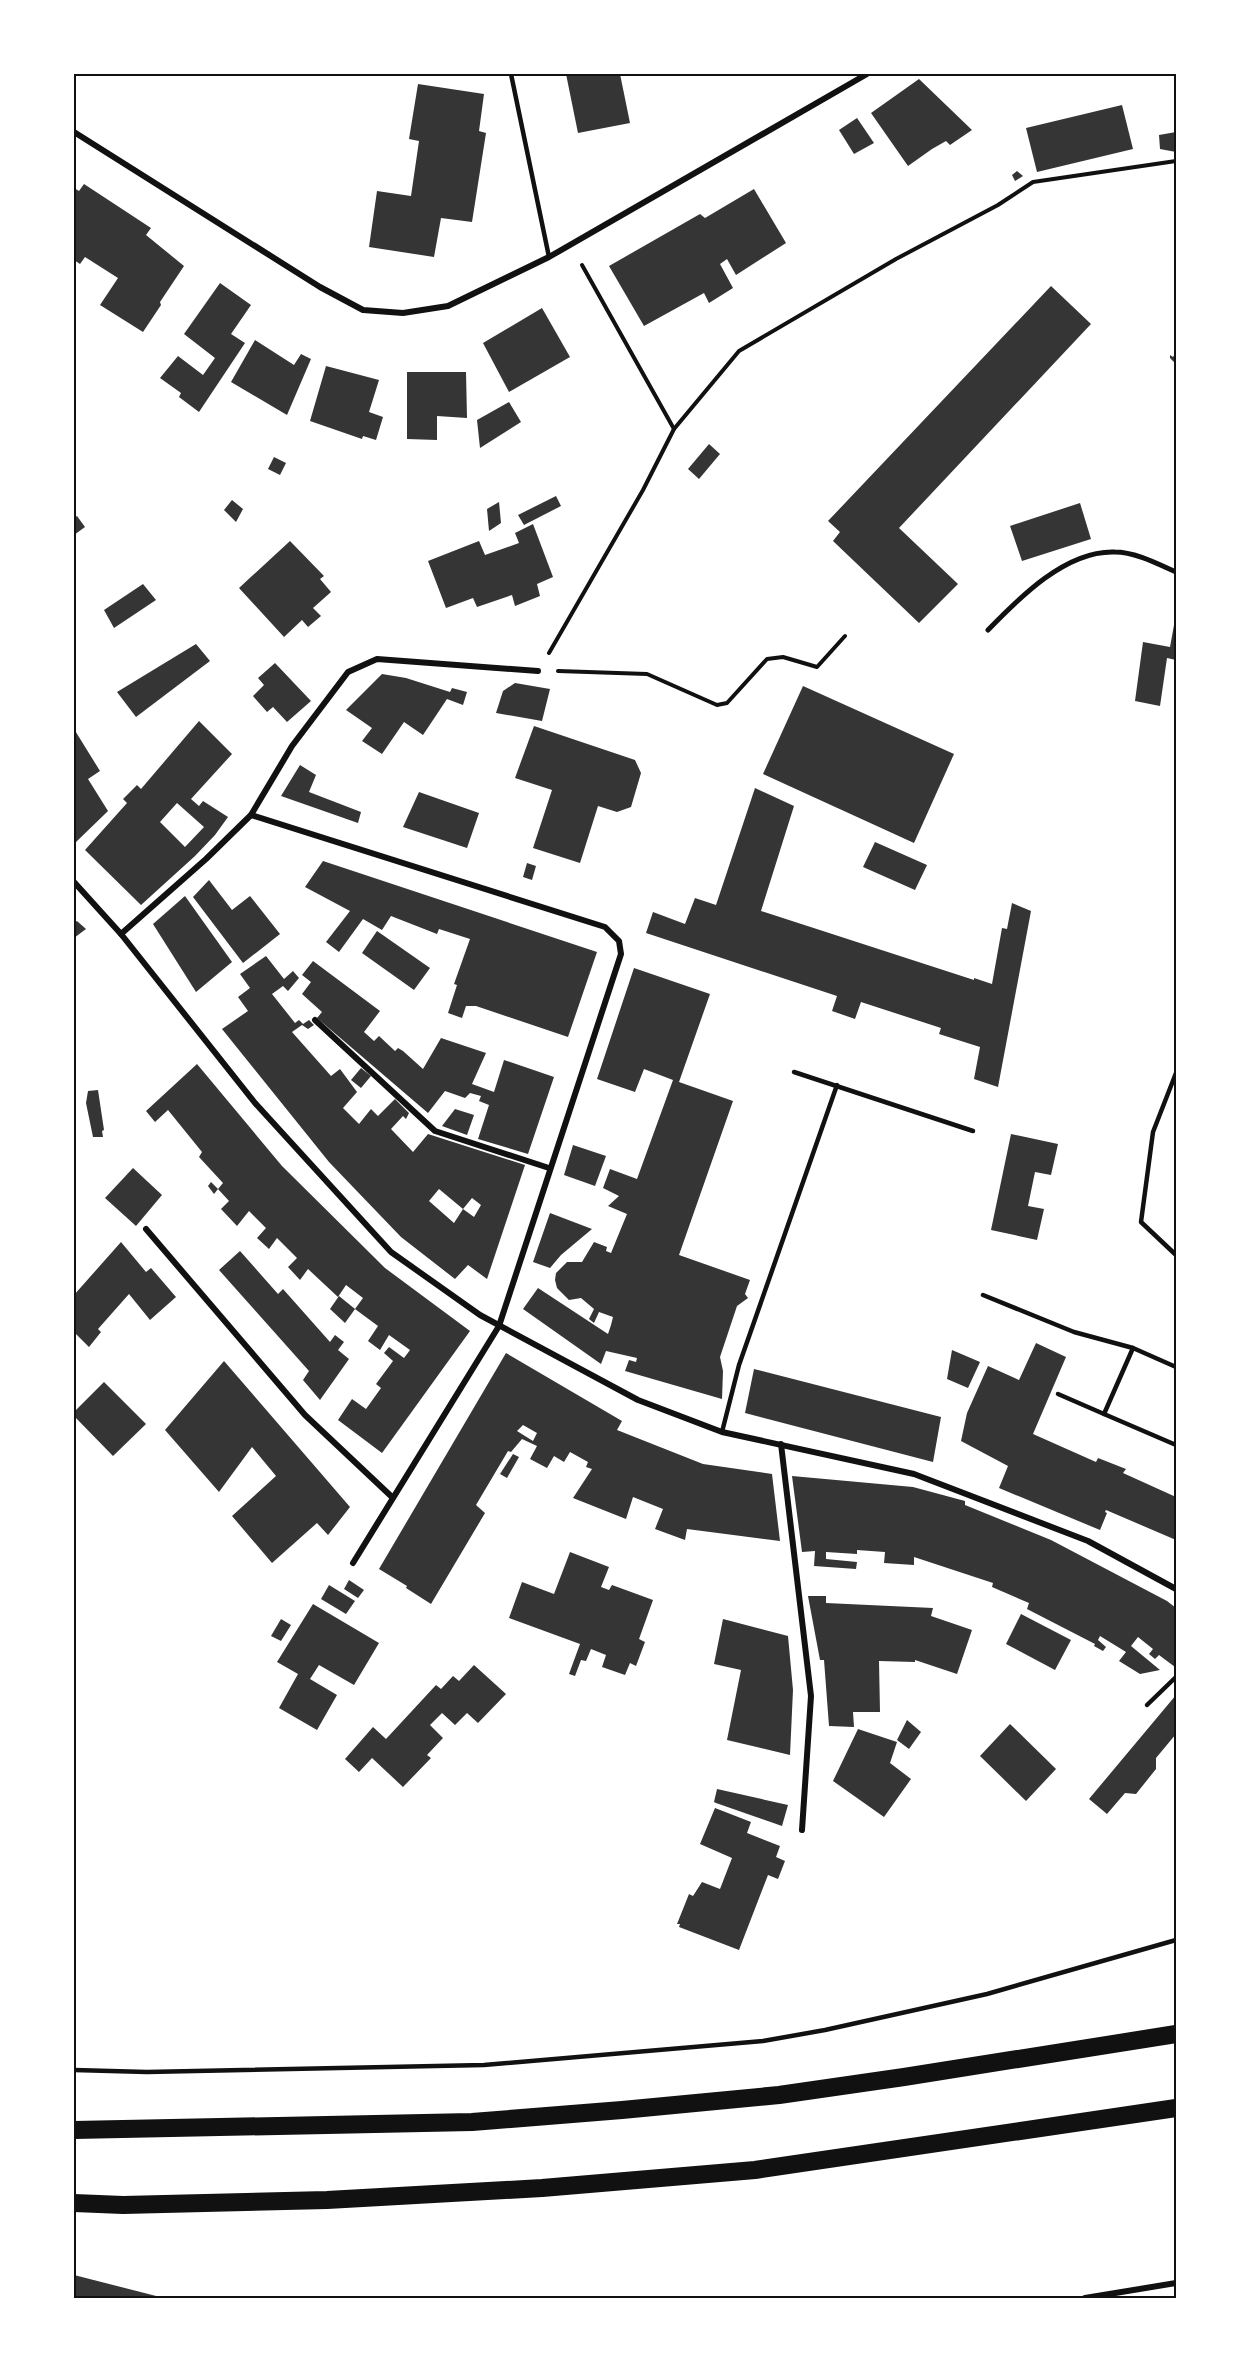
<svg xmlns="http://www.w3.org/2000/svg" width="1250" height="2372" viewBox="0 0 1250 2372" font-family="'Work Sans',sans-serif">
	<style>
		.building { fill: #353535; fill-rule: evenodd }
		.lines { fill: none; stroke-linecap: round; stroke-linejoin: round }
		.path { stroke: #111; stroke-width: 4 }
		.service { stroke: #111; stroke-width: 4.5 }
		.pedestrian { stroke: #111; stroke-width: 5 }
		.minor { stroke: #111; stroke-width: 6 }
		.motorway { stroke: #111; stroke-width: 18 }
		.neatline { fill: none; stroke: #111; stroke-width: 2 }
	</style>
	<rect width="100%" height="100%" fill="#fff"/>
	<g class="building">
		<path d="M566 74H620L630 123 578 133Z"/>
		<path d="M919 79 972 130 950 145 946 141 932 149 908 166 871 113Z"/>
		<path d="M418 84 484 94 479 131 486 133 472 222 441 218 434 257 369 247 377 191 411 196 419 141 409 139Z"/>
		<path d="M1122 105 1133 149 1037 172 1026 128Z"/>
		<path d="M857 118 874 143 854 154 839 130Z"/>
		<path d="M1176 132V152L1160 149 1159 135Z"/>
		<path d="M1017 171 1023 176 1015 181 1012 175Z"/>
		<path d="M84 184 151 228 146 235 184 266 160 302 161 305 143 332 100 305 118 278 85 257 80 264 74 260V188L79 191Z"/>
		<path d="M754 189 786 243 736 275 727 259 720 264 733 288 709 303 704 293 644 326 609 266 700 214 705 218Z"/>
		<path d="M220 283 251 305 231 334 245 343 199 412 179 397 181 393 160 378 178 356 203 375 215 358 184 334Z"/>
		<path d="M1051 286 1091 324 899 528 958 584 919 623 833 541 840 532 828 521Z"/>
		<path d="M542 308 570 357 509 392 483 343Z"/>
		<path d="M255 340 294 365 301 354 311 359 287 415 231 382Z"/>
		<path d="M1176 352V364L1170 358V355L1173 357Z"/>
		<path d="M326 366 379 380 369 412 383 417 376 440 363 436 362 439 310 421Z"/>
		<path d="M407 372H466L467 418 437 416V440L407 439Z"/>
		<path d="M509 402 521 422 480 448 477 420Z"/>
		<path d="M709 444 720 454 699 479 688 469Z"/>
		<path d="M274 457 286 463 280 475 268 469Z"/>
		<path d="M556 496 561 506 524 525 518 515Z"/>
		<path d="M232 500 243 509 236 522 224 510Z"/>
		<path d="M499 502 501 523 489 531 487 509Z"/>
		<path d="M1080 503 1091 539 1022 561 1010 526Z"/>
		<path d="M77 516 85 527 74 535V518Z"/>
		<path d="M533 524 553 577 537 584 540 596 515 606 512 595 477 607 473 598 446 608 428 561 479 541 485 555 519 543 515 533Z"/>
		<path d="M290 541 324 576 320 579 331 592 313 608 321 616 308 627 302 620 284 637 239 588Z"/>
		<path d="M143 584 156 600 114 628 104 610Z"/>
		<path d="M1174 625H1176V660L1167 658 1160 706 1135 701 1143 642 1170 647Z"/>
		<path d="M196 644 210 661 136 717 117 692Z"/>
		<path d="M275 663 311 701 287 722 273 707 267 712 253 696 264 685 258 678Z"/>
		<path d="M382 674 406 678 450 692 452 688 467 692 463 705 447 699 423 735 404 722 382 754 362 741 372 728 346 710Z"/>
		<path d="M515 683 550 689 542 721 496 713 503 691Z"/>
		<path d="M803 686 954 754 914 843 763 774Z"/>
		<path d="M199 721 232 754 191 799 199 806 203 801 228 817 215 835 195 856 141 905 85 850 127 803 123 799 137 785 141 789ZM177 803 204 827 185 847 160 822Z"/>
		<path d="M534 726 635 760 641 773 631 807 617 812 598 806 580 863 533 848 552 790 515 778Z"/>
		<path d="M74 729 100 771 88 779 108 811 75 843 74 840Z"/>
		<path d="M300 765 316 775 309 792 361 812 358 823 281 796Z"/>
		<path d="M755 788 794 806 761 911 974 980V978L992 984 1002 928 1007 929 1012 903 1031 911 998 1087 974 1079 980 1047 939 1034 941 1028 861 1002 855 1019 832 1011 837 996 646 933 653 912 685 924 695 898 716 905Z"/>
		<path d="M419 792 479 813 467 848 403 827Z"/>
		<path d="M875 842 927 865 915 890 863 867Z"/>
		<path d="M323 861 597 952 568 1037 476 1006H466L462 1018 448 1013 457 985 454 984 470 939 439 929 437 934 391 916 382 930 363 919 339 952 326 942 350 911 305 887Z"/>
		<path d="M527 863 536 866 532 880 523 877Z"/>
		<path d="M209 880 232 910 250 896 280 934 243 963 193 897Z"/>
		<path d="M185 896 232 962 196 992 153 924Z"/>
		<path d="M77 921 86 929 74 938V923Z"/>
		<path d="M377 931 430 968 414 990 362 953Z"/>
		<path d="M266 956 284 979 293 971 299 978 288 991 283 986 272 994 295 1023 299 1020 303 1024 309 1020 314 1025 308 1029 302 1025 292 1032 331 1076 340 1069 357 1092 343 1108 359 1124 371 1109 378 1116 395 1099 409 1113 406 1119 403 1116 391 1129 413 1152 428 1134 525 1165 487 1279 468 1265 455 1279 401 1237 329 1162 222 1029 248 1011 238 997 250 988 240 974ZM439 1189 463 1209 472 1198 481 1205 474 1217 463 1209 454 1223 429 1201Z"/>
		<path d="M313 961 380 1011 364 1032 374 1041 379 1036 395 1051 398 1048 403 1051 423 1069 441 1038 486 1053 472 1084 494 1092 504 1060 554 1077 528 1154 478 1139 489 1105 479 1101 481 1096 470 1093 465 1098 445 1091 428 1113 317 1018 322 1012 302 994 311 982 302 975Z"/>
		<path d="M634 968 710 994 679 1082 733 1101 679 1255 750 1280 745 1294 748 1298 737 1306 720 1357 723 1371 722 1399 625 1371 629 1360 636 1362 637 1358 606 1351 601 1364 523 1309 538 1288 608 1334 611 1325 613 1317 599 1312 594 1323 589 1319 594 1309 581 1298 569 1300 557 1288 555 1280 556 1273 567 1262H582L594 1242 607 1247 606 1251 611 1253 627 1214 608 1206 619 1196 603 1188 610 1169 637 1179 673 1080 644 1069 635 1092 597 1079Z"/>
		<path d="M197 1064 282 1166 385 1268 470 1331 382 1453 338 1420 352 1399 366 1409 381 1388 376 1384 393 1361 384 1353 389 1347 404 1358 410 1350 389 1335 380 1350 368 1341 378 1326 355 1309 363 1298 346 1285 338 1297 308 1269 300 1280 288 1267 297 1258 277 1238 269 1249 257 1238 266 1228 249 1211 237 1226 221 1209 229 1201 218 1189 223 1183 199 1157 202 1152 168 1110 155 1122 146 1111Z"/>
		<path d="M361 1068 371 1076 361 1088 351 1080Z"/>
		<path d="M98 1090 104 1130 102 1131 103 1137H93L86 1103 88 1091Z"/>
		<path d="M455 1109 474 1115 467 1135 442 1126Z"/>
		<path d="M1011 1134 1058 1144 1051 1175 1035 1172 1028 1206 1044 1209 1037 1240 991 1230Z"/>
		<path d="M573 1145 606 1156 595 1186 564 1175Z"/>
		<path d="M133 1168 162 1195 136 1226 105 1198Z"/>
		<path d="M211 1182 218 1189 214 1194 208 1186Z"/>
		<path d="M550 1213 592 1229 561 1255 550 1268 533 1262Z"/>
		<path d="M121 1242 146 1272 151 1268 176 1297 150 1320 129 1294 98 1329 101 1332 89 1347 74 1332V1295Z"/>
		<path d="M240 1251 278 1294 283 1289 330 1342 335 1335 344 1342 338 1350 349 1359 320 1400 303 1380 309 1371 219 1270Z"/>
		<path d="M339 1296 355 1309 345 1323 330 1309Z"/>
		<path d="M1036 1343 1066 1357 1033 1434 1096 1462 1098 1458 1126 1469 1123 1473 1176 1497V1540L1106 1510 1105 1512 1107 1513 1100 1530 999 1488 1008 1466 961 1441 967 1413 988 1366 1019 1380Z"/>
		<path d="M952 1350 980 1362 968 1388 947 1379Z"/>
		<path d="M506 1353 622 1421 617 1430 703 1464 772 1474 780 1541 687 1529 685 1540 655 1529 663 1509 633 1497 626 1519 573 1498 592 1469 586 1467 588 1462 570 1452 564 1462 554 1456 547 1468 530 1459 537 1446 522 1439 511 1452 508 1451 476 1505 485 1513 431 1604 406 1588 407 1586 379 1569ZM523 1425 537 1433 533 1441 517 1431Z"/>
		<path d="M224 1361 350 1507 328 1535 317 1523 272 1563 232 1516 276 1476 252 1447 219 1492 165 1430Z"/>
		<path d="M754 1369 941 1417 933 1462 745 1413Z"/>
		<path d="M104 1382 146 1424 113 1456 74 1416V1412Z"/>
		<path d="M513 1454 519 1457 507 1478 500 1474Z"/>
		<path d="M792 1476 913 1487 965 1501V1505L1051 1540 1167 1601 1176 1608V1664L1175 1667 1159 1655 1155 1659 1149 1654 1153 1649 1138 1637 1131 1646 1160 1670 1140 1674 1119 1661 1126 1652 1100 1636 1098 1640 1106 1647 1103 1651 1094 1646 1095 1644 1027 1609 1029 1603 992 1587 993 1583 914 1557V1565L884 1563 885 1552 857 1550V1554L826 1552V1559L857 1562 856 1569 814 1566 815 1551 802 1552Z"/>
		<path d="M570 1552 609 1567 601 1587 609 1590 612 1585 653 1600 639 1639 645 1642 636 1666 630 1663 625 1675 602 1667 606 1655 591 1649 586 1661 581 1660 575 1676 569 1674 580 1644 509 1618 522 1582 554 1594Z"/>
		<path d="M349 1580 364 1590 358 1598 344 1589Z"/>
		<path d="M329 1585 355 1601 346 1614 321 1599Z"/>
		<path d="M808 1596H826V1603L933 1608 931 1616 972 1630 957 1674 915 1660V1662L879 1661 880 1712H853L854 1727 829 1726 824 1660H820Z"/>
		<path d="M313 1604 379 1643 354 1685 319 1665 310 1679 337 1695 317 1730 279 1708 298 1674 277 1662Z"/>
		<path d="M1021 1614 1071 1640 1055 1670 1006 1644Z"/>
		<path d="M281 1619 291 1625 281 1641 271 1636Z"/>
		<path d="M723 1619 788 1636 793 1690 790 1755 727 1740 741 1670 714 1664Z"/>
		<path d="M474 1665 506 1694 478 1723 467 1713 455 1725 442 1713 430 1725 443 1738 427 1755 431 1758 403 1787 372 1758 359 1772 345 1759 373 1727 386 1739 436 1685 441 1689 453 1676 459 1681Z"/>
		<path d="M1176 1695V1734L1156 1758V1769L1136 1794 1125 1793 1107 1814 1089 1799Z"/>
		<path d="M907 1720 921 1732 909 1749 897 1740Z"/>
		<path d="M1010 1724 1056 1769 1026 1801 980 1756Z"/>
		<path d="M858 1729 897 1742 890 1763 911 1779 884 1817 833 1781Z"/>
		<path d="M717 1789 788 1805 782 1826 716 1803 714 1802Z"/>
		<path d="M715 1808 751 1822 747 1833 780 1846 776 1857 785 1861 778 1879 768 1875 739 1950 679 1927 680 1924H677L689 1894 693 1896 702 1882 720 1889 732 1858 700 1844Z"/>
		<path d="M74 2275 164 2298H74Z"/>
	</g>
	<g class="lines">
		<g class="path">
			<path d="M582 265 674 429"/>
			<path d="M549 653 643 490 674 429 739 351 896 259 998 205 1033 182 1176 161"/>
			<path d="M558 671 647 674 717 705 727 703 767 659 783 657 817 667 845 636"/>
		</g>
		<g class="service">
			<path d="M511 74 549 257"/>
			<path d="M794 1072 973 1131"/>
			<path d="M1176 1073 1153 1132 1141 1222 1176 1255"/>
			<path d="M983 1295 1074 1332 1133 1348 1176 1367"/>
			<path d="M1133 1348 1104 1414 1176 1445"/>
			<path d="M1058 1394 1104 1414"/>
			<path d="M722 1432 739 1365 837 1085"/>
			<path d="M1147 1705 1176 1677"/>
			<path d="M74 2070 147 2072 484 2065 763 2041 825 2030 987 1994 1176 1940"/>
		</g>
		<path class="pedestrian" d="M988 630C1019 598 1066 550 1115 552 1135 552 1158 564 1176 572"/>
		<g class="minor">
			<path d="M74 132 320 287 363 310 403 313 448 306 549 257 867 74"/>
			<path d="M251 815 605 927 619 941 621 954 499 1326 353 1563"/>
			<path d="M74 882 121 934 255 1103 391 1252 480 1315 638 1400 722 1432 914 1474 1088 1541 1176 1589"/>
			<path d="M121 934 206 859 251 815 292 746 348 672 377 659 538 671"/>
			<path d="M315 1020 435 1131 549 1168"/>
			<path d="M146 1229 305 1415 392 1497"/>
			<path d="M781 1444 811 1696 802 1830"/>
			<path d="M1085 2298 1176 2283"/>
		</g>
		<g class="motorway">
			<path d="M74 2130 472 2122 622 2110 779 2095 904 2077 1176 2034"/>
			<path d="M74 2203 123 2205 327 2200 542 2188 755 2170 1176 2108"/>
		</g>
	</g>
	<rect width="1250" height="2372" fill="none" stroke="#ffffff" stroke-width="150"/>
	<rect x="75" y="75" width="1100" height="2222" class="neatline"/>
</svg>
